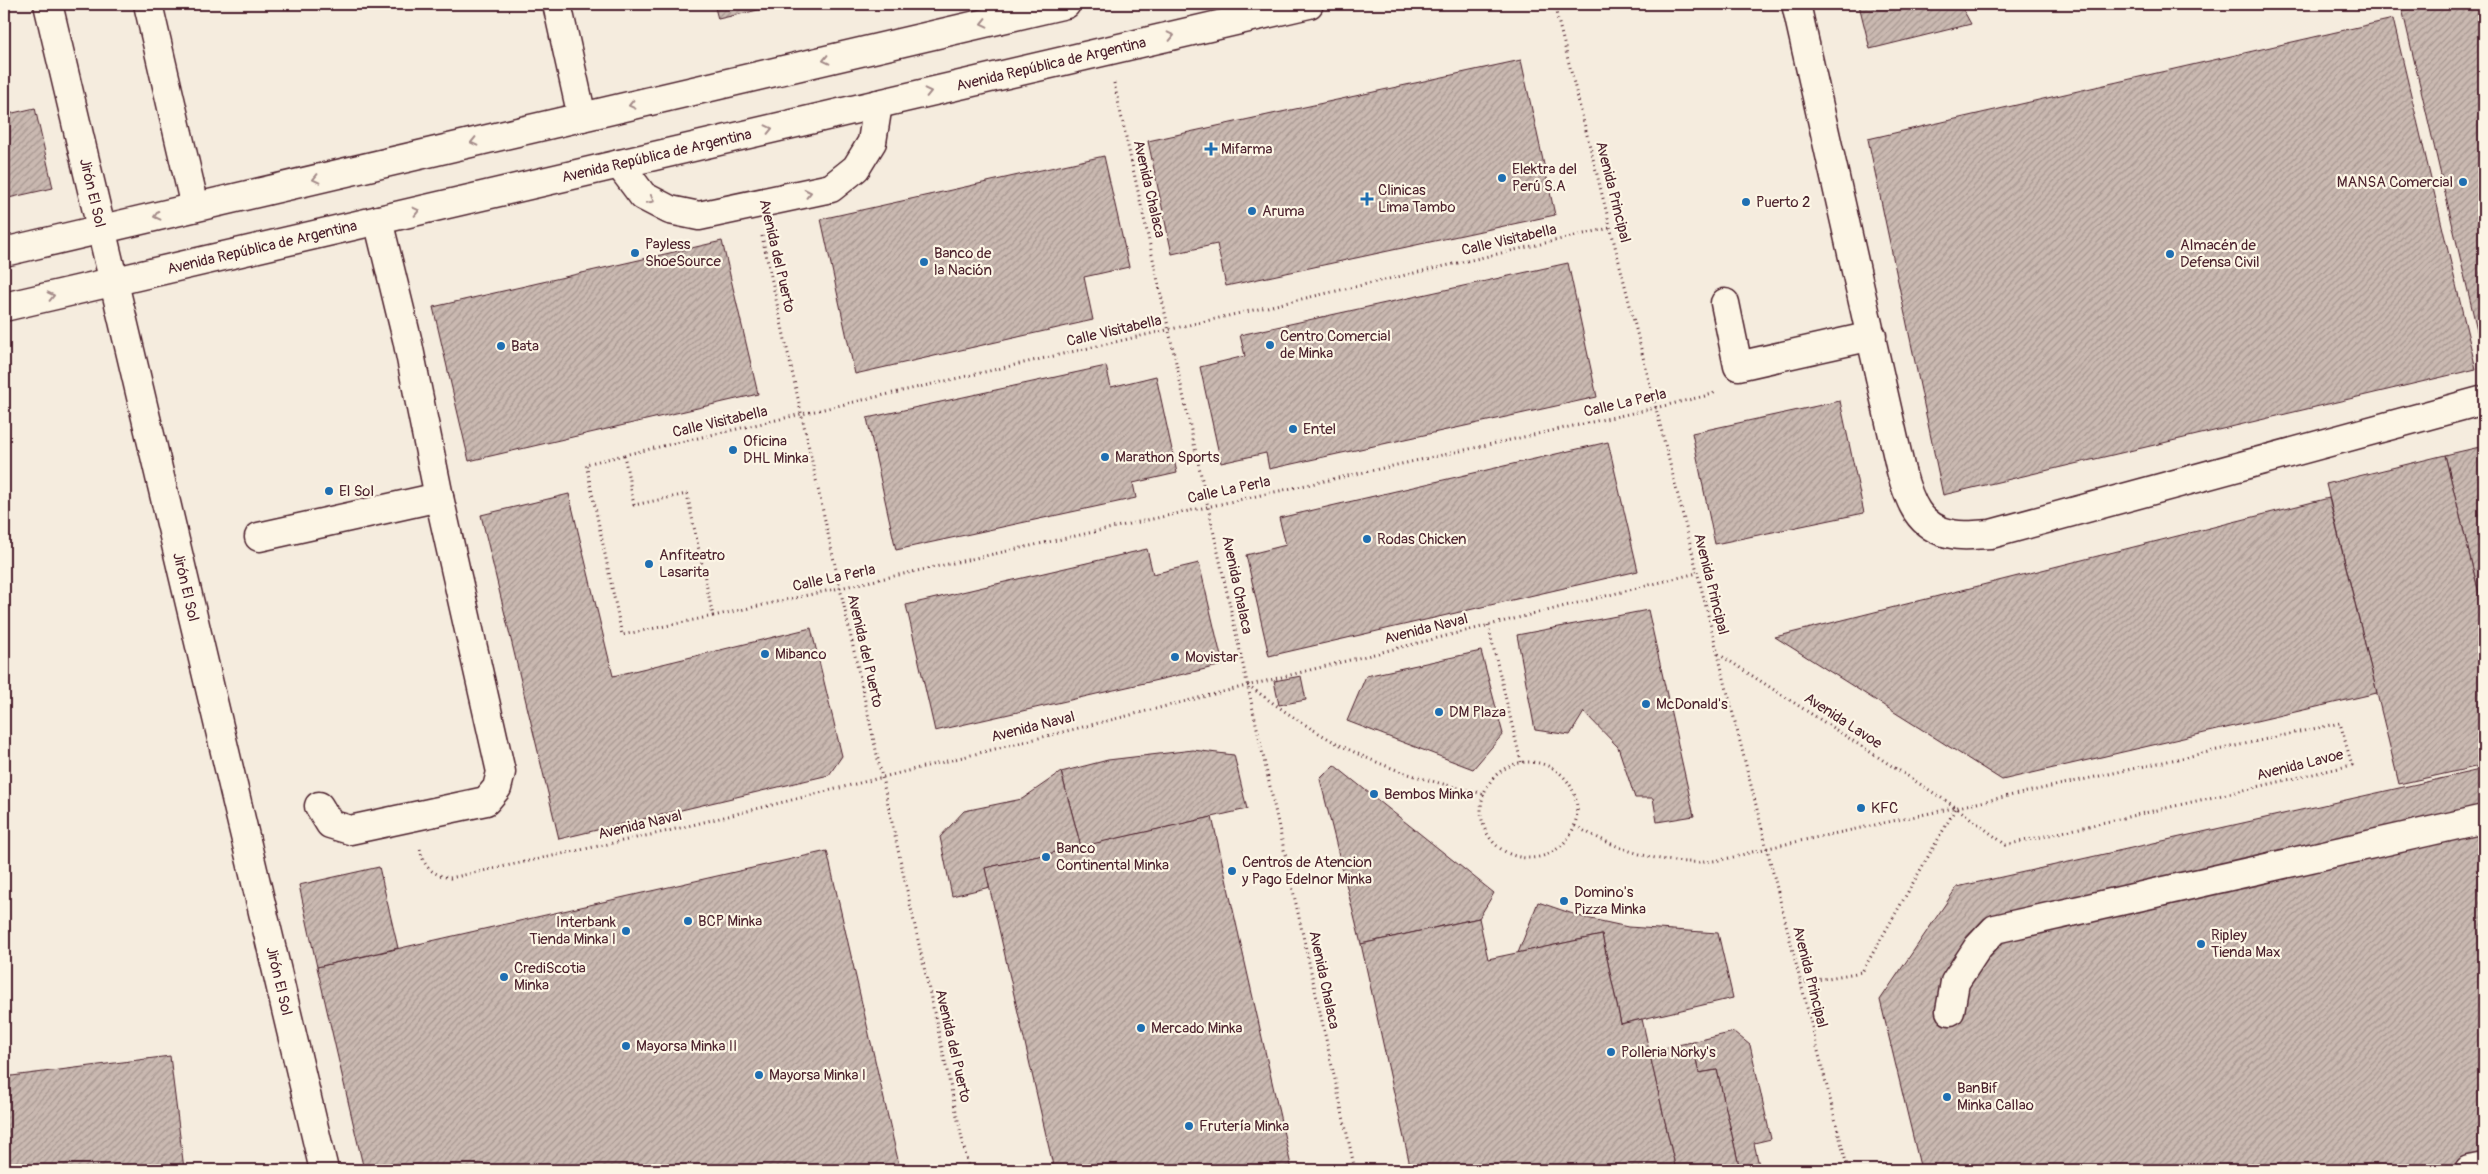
<svg xmlns="http://www.w3.org/2000/svg" width="2488" height="1174" viewBox="0 0 2488 1174" font-family="Pangolin,sans-serif">
	<style>
		.building { fill: url(#building-hatch); stroke: #4a1f2b }
		.lines { fill: none; stroke-linecap: round; stroke-linejoin: round }
		.minor-casing { stroke: #4a1f2b; stroke-width: 31 }
		.major-casing { stroke: #4a1f2b; stroke-width: 31 }
		.path { stroke: #4a1f2b; stroke-width: 3; stroke-dasharray: 1 4; stroke-linecap: butt }
		.minor { stroke: #fcf5e5; stroke-width: 28 }
		.major { stroke: #fcf5e5; stroke-width: 28 }
		.oneway { stroke: #a38a88 }
		.poi-dot { fill: #1f6fb2; stroke: #fcf5e5; stroke-width: 2 }
		.labels { text-anchor: middle; dominant-baseline: central; stroke-width: 4.5; stroke-linejoin: round; paint-order: stroke }
		.street-label { font-size: 15px; fill: #4a1f2b; stroke: #fcf5e5 }
		.poi-label { font-size: 15px; fill: #4a1f2b; stroke: #fcf5e5; text-anchor: start }
	</style>
	<defs>
		<pattern id="building-hatch" width="6" height="6" patternUnits="userSpaceOnUse" patternTransform="scale(1.25)"><rect width="6" height="6" fill="#cab9b1"/><path d="M-1 1l2-2M0 6l6-6M5 7l2-2" fill="none" stroke="#a69690"/></pattern>
	</defs>
	<rect width="100%" height="100%" fill="#f5ecde"/>
	<filter id="ink" filterUnits="userSpaceOnUse"><feTurbulence type="fractalNoise" baseFrequency=".02" numOctaves="2"/><feDisplacementMap in="SourceGraphic" scale="10" xChannelSelector="R" yChannelSelector="G"/><feConvolveMatrix kernelMatrix="1 2 1 2 8 2 1 2 1" color-interpolation-filters="sRGB"/></filter>
	<g filter="url(#ink)">
		<g class="building">
			<path d="M714 4H785L718 19Z"/>
			<path d="M1866 4H1960L1971 24 1870 49 1859 5Z"/>
			<path d="M2401 4H2484V360Z"/>
			<path d="M2393 19 2476 369 1943 495 1868 139Z"/>
			<path d="M1521 60 1555 215 1226 286 1217 244 1172 254 1148 141Z"/>
			<path d="M35 108 53 188 4 199V115Z"/>
			<path d="M1104 156 1129 267 1084 277 1093 320 855 374 821 219Z"/>
			<path d="M722 241 758 394 469 461 433 307Z"/>
			<path d="M1568 263 1597 397 1269 469 1266 453 1221 463 1200 367 1245 356 1240 335Z"/>
			<path d="M1106 366 1111 387 1156 376 1177 473 1133 483 1136 498 896 550 867 418Z"/>
			<path d="M1840 401 1864 513 1715 544 1692 433Z"/>
			<path d="M1608 442 1638 571 1269 656 1246 555 1286 545 1279 518Z"/>
			<path d="M2484 446V614L2445 455Z"/>
			<path d="M2445 455 2484 614V765L2399 784 2326 484Z"/>
			<path d="M569 494 613 676 811 628 842 756 829 775 559 839 481 515Z"/>
			<path d="M2329 498 2377 693 2002 780 1775 637Z"/>
			<path d="M1147 549 1153 574 1199 563 1223 665 935 731 906 605Z"/>
			<path d="M1648 610 1694 816 1657 822 1653 798H1635L1618 747 1584 712 1570 735 1535 730 1517 635Z"/>
			<path d="M1481 651 1503 734 1473 769 1347 721 1366 676Z"/>
			<path d="M1301 676 1306 700 1279 705 1274 681Z"/>
			<path d="M1193 750 1234 755 1247 809 1081 847 1061 772 1108 760Z"/>
			<path d="M1334 765 1494 893 1479 918 1361 944 1320 779Z"/>
			<path d="M2484 769V1170H1921L1880 1000 1957 887Z"/>
			<path d="M1061 772 1081 847 985 868 990 887 952 896 940 837 964 811 1022 799Z"/>
			<path d="M1212 817 1292 1170H1054L985 868Z"/>
			<path d="M827 851 900 1169 364 1170 317 967Z"/>
			<path d="M379 867 398 948 317 967 299 885Z"/>
			<path d="M1538 902 1582 917 1628 927 1718 933 1733 998 1621 1024 1602 935 1518 953Z"/>
			<path d="M1479 918 1488 959 1602 935 1621 1024 1642 1019 1676 1170H1411L1361 944Z"/>
			<path d="M1734 1032 1750 1045 1771 1139 1754 1143 1760 1170H1740L1717 1070 1699 1073 1692 1042Z"/>
			<path d="M1692 1042 1699 1073 1717 1070 1740 1170H1676L1649 1051Z"/>
			<path d="M170 1056 184 1169 4 1170V1077Z"/>
		</g>
		<g class="lines">
			<defs>
				<g id="minor">
					<path id="s1" d="M48 4 324 1170"/>
					<path d="M148 4 195 207"/>
					<path d="M557 4 582 117"/>
					<path d="M1796 4 1901 471C1909 500 1918 528 1952 534 1964 537 1979 534 1991 534L2484 400"/>
					<path d="M619 164 643 196 670 210 699 216 831 188 856 168 872 142 878 104"/>
					<path d="M1725 303 1738 366 1872 336"/>
					<path d="M259 537 439 497"/>
					<path d="M319 806 330 824 350 830 486 801 497 788 501 772 439 497 407 339 378 220"/>
					<path d="M1950 1011 1955 982 1978 947 1995 929 2484 819"/>
					<path d="M2469 1170 2484 1167"/>
				</g>
				<g id="major">
					<path d="M4 252 1066 4"/>
					<path id="s2" d="M4 307 1309 4"/>
				</g>
			</defs>
			<use href="#minor" class="minor-casing"/>
			<use href="#major" class="major-casing"/>
			<g class="path">
				<path d="M1554 4 1848 1170"/>
				<path d="M1114 83 1355 1170"/>
				<path d="M762 236 969 1170"/>
				<path d="M624 455 1610 228"/>
				<path d="M624 455 634 505 687 494 713 616 622 635 586 464Z"/>
				<path d="M713 616 1655 408 1713 394 1717 390"/>
				<path d="M1488 625 1521 762"/>
				<path d="M1248 685C1290 716 1334 746 1384 765 1416 778 1450 786 1484 794"/>
				<circle cx="1529" cy="810" r="48"/>
				<path d="M1575 826C1615 848 1656 864 1702 862 1725 861 1746 853 1768 848 1808 839 1848 831 1888 822 2039 790 2189 756 2340 723L2352 765 2006 845 1957 808 1717 653"/>
				<path d="M420 849C424 867 431 874 450 878L664 832 1697 573"/>
				<path d="M1800 983 1862 972 1956 808"/>
			</g>
			<use href="#minor" class="minor"/>
			<use href="#major" class="major"/>
		</g>
		<defs><path id="oneway-chevron" d="M-2-3.5L2.5 0L-2 3.5" fill="none" stroke-width="1.6" stroke-linecap="round" stroke-linejoin="round" transform="scale(1.25)"/></defs>
		<g class="oneway">
			<use href="#oneway-chevron" transform="translate(984 23) rotate(167)"/>
			<use href="#oneway-chevron" transform="translate(1171 36) rotate(-13)"/>
			<use href="#oneway-chevron" transform="translate(826 60) rotate(167)"/>
			<use href="#oneway-chevron" transform="translate(928 92) rotate(-13)"/>
			<use href="#oneway-chevron" transform="translate(632 105) rotate(167)"/>
			<use href="#oneway-chevron" transform="translate(769 129) rotate(-13)"/>
			<use href="#oneway-chevron" transform="translate(474 142) rotate(167)"/>
			<use href="#oneway-chevron" transform="translate(316 179) rotate(167)"/>
			<use href="#oneway-chevron" transform="translate(808 193) rotate(-12)"/>
			<use href="#oneway-chevron" transform="translate(651 200) rotate(28)"/>
			<use href="#oneway-chevron" transform="translate(416 211) rotate(-13)"/>
			<use href="#oneway-chevron" transform="translate(157 216) rotate(166)"/>
			<use href="#oneway-chevron" transform="translate(51 296) rotate(-13)"/>
		</g>
	</g>
	<g class="poi-dot">
		<path d="M1208.5 141.5h5v5h5v5h-5v5h-5v-5h-5v-5h5z"/>
		<circle cx="1502" cy="178" r="5"/>
		<circle cx="2463" cy="182" r="5"/>
		<path d="M1364.5 191.5h5v5h5v5h-5v5h-5v-5h-5v-5h5z"/>
		<circle cx="1746" cy="202" r="5"/>
		<circle cx="1252" cy="211" r="5"/>
		<circle cx="635" cy="253" r="5"/>
		<circle cx="2170" cy="254" r="5"/>
		<circle cx="924" cy="262" r="5"/>
		<circle cx="1270" cy="345" r="5"/>
		<circle cx="501" cy="346" r="5"/>
		<circle cx="1293" cy="429" r="5"/>
		<circle cx="733" cy="450" r="5"/>
		<circle cx="1105" cy="457" r="5"/>
		<circle cx="329" cy="491" r="5"/>
		<circle cx="1367" cy="539" r="5"/>
		<circle cx="649" cy="564" r="5"/>
		<circle cx="765" cy="654" r="5"/>
		<circle cx="1175" cy="657" r="5"/>
		<circle cx="1646" cy="704" r="5"/>
		<circle cx="1439" cy="712" r="5"/>
		<circle cx="1374" cy="794" r="5"/>
		<circle cx="1861" cy="808" r="5"/>
		<circle cx="1046" cy="857" r="5"/>
		<circle cx="1232" cy="871" r="5"/>
		<circle cx="1564" cy="901" r="5"/>
		<circle cx="688" cy="921" r="5"/>
		<circle cx="626" cy="931" r="5"/>
		<circle cx="2201" cy="944" r="5"/>
		<circle cx="504" cy="977" r="5"/>
		<circle cx="1141" cy="1028" r="5"/>
		<circle cx="626" cy="1046" r="5"/>
		<circle cx="1611" cy="1052" r="5"/>
		<circle cx="759" cy="1075" r="5"/>
		<circle cx="1947" cy="1097" r="5"/>
		<circle cx="1189" cy="1126" r="5"/>
	</g>
	<g class="labels">
		<g class="street-label">
			<text stroke="none"><textPath href="#s2" startOffset="1075">Avenida República de Argentina</textPath></text>
			<text stroke="none"><textPath href="#s2" startOffset="670">Avenida República de Argentina</textPath></text>
			<text transform="translate(1149 189) rotate(77)">Avenida Chalaca</text>
			<text transform="translate(1613 192) rotate(76)">Avenida Principal</text>
			<text stroke="none"><textPath href="#s1" startOffset="194">Jirón El Sol</textPath></text>
			<text transform="translate(1509 240) rotate(-13)">Calle Visitabella</text>
			<text stroke="none"><textPath href="#s2" startOffset="265">Avenida República de Argentina</textPath></text>
			<text transform="translate(777 256) rotate(77)">Avenida del Puerto</text>
			<text transform="translate(1114 331) rotate(-13)">Calle Visitabella</text>
			<text transform="translate(1625 403) rotate(-13)">Calle La Perla</text>
			<text transform="translate(720 422) rotate(-13)">Calle Visitabella</text>
			<text transform="translate(1229 490) rotate(-12)">Calle La Perla</text>
			<text transform="translate(834 578) rotate(-12)">Calle La Perla</text>
			<text transform="translate(1711 584) rotate(76)">Avenida Principal</text>
			<text transform="translate(1237 585) rotate(78)">Avenida Chalaca</text>
			<text stroke="none"><textPath href="#s1" startOffset="599">Jirón El Sol</textPath></text>
			<text transform="translate(1426 629) rotate(-14)">Avenida Naval</text>
			<text transform="translate(865 651) rotate(77)">Avenida del Puerto</text>
			<text transform="translate(1843 721) rotate(33)">Avenida Lavoe</text>
			<text transform="translate(1033 727) rotate(-14)">Avenida Naval</text>
			<text transform="translate(2300 765) rotate(-14)">Avenida Lavoe</text>
			<text transform="translate(640 825) rotate(-13)">Avenida Naval</text>
			<text transform="translate(1810 977) rotate(76)">Avenida Principal</text>
			<text transform="translate(1324 980) rotate(78)">Avenida Chalaca</text>
			<text stroke="none"><textPath href="#s1" startOffset="1004">Jirón El Sol</textPath></text>
			<text transform="translate(953 1046) rotate(77)">Avenida del Puerto</text>
		</g>
		<g class="poi-label">
			<text x="1221" y="149">Mifarma</text>
			<text x="1512" y="169">Elektra del<tspan x="1512" dy="17">Perú S.A</tspan></text>
			<text x="2453" y="182" text-anchor="end">MANSA Comercial</text>
			<text x="1378" y="190">Clinicas<tspan x="1378" dy="17">Lima Tambo</tspan></text>
			<text x="1756" y="202">Puerto 2</text>
			<text x="1262" y="211">Aruma</text>
			<text x="645" y="244">Payless<tspan x="645" dy="17">ShoeSource</tspan></text>
			<text x="2180" y="245">Almacén de<tspan x="2180" dy="17">Defensa Civil</tspan></text>
			<text x="934" y="253">Banco de<tspan x="934" dy="17">la Nación</tspan></text>
			<text x="1280" y="336">Centro Comercial<tspan x="1280" dy="17">de Minka</tspan></text>
			<text x="511" y="346">Bata</text>
			<text x="1303" y="429">Entel</text>
			<text x="743" y="441">Oficina<tspan x="743" dy="17">DHL Minka</tspan></text>
			<text x="1115" y="457">Marathon Sports</text>
			<text x="339" y="491">El Sol</text>
			<text x="1377" y="539">Rodas Chicken</text>
			<text x="659" y="555">Anfiteatro<tspan x="659" dy="17">Lasarita</tspan></text>
			<text x="775" y="654">Mibanco</text>
			<text x="1185" y="657">Movistar</text>
			<text x="1656" y="704">McDonald's</text>
			<text x="1449" y="712">DM Plaza</text>
			<text x="1384" y="794">Bembos Minka</text>
			<text x="1871" y="808">KFC</text>
			<text x="1056" y="848">Banco<tspan x="1056" dy="17">Continental Minka</tspan></text>
			<text x="1242" y="862">Centros de Atencion<tspan x="1242" dy="17">y Pago Edelnor Minka</tspan></text>
			<text x="1574" y="892">Domino's<tspan x="1574" dy="17">Pizza Minka</tspan></text>
			<text x="698" y="921">BCP Minka</text>
			<text x="616" y="922" text-anchor="end">Interbank<tspan x="616" dy="17">Tienda Minka I</tspan></text>
			<text x="2211" y="935">Ripley<tspan x="2211" dy="17">Tienda Max</tspan></text>
			<text x="514" y="968">CrediScotia<tspan x="514" dy="17">Minka</tspan></text>
			<text x="1151" y="1028">Mercado Minka</text>
			<text x="636" y="1046">Mayorsa Minka II</text>
			<text x="1621" y="1052">Polleria Norky's</text>
			<text x="769" y="1075">Mayorsa Minka I</text>
			<text x="1957" y="1088">BanBif<tspan x="1957" dy="17">Minka Callao</tspan></text>
			<text x="1199" y="1126">Frutería Minka</text>
		</g>
	</g>
	<rect width="2488" height="1174" fill="none" stroke="#fcf5e5" stroke-width="20"/>
	<rect x="10" y="10" width="2468" height="1154" fill="none" stroke="#4a1f2b" stroke-width="2" filter="url(#ink)"/>
</svg>
